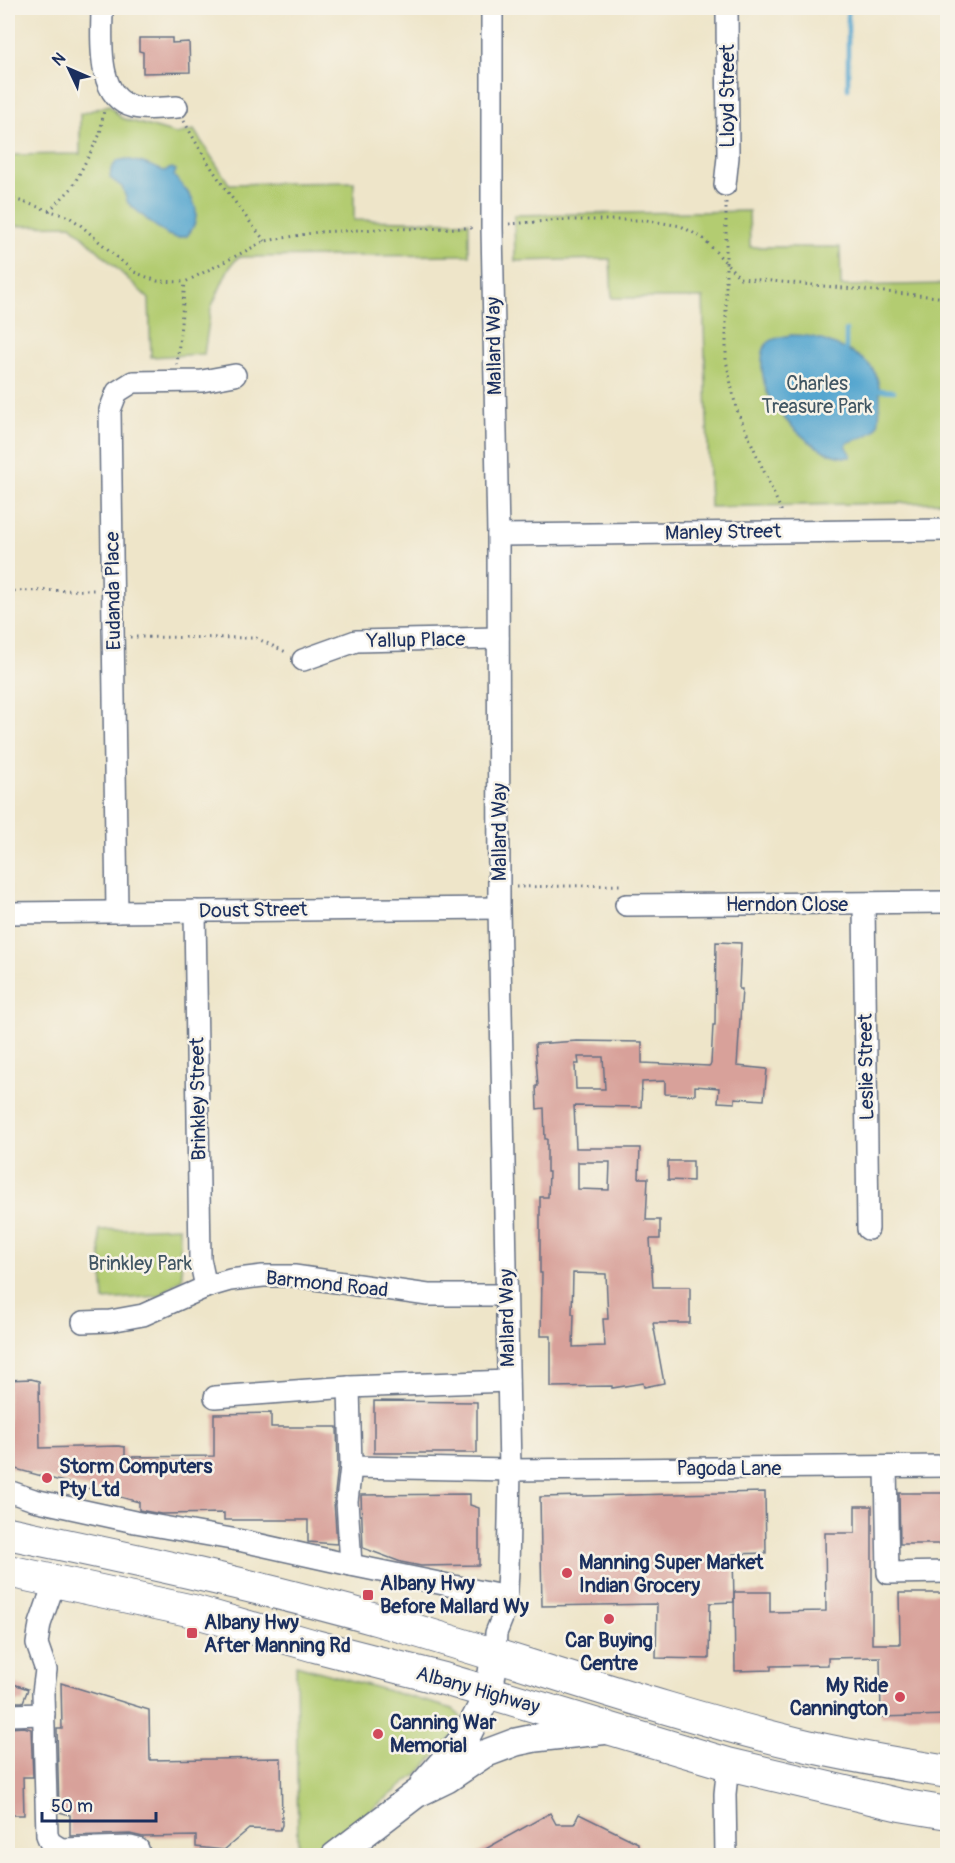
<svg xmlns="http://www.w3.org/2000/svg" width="955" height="1863" viewBox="0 0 955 1863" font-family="Pangolin,sans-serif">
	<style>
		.green { fill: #b3cc71; stroke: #677e68; stroke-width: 1.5 }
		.water { fill: #54a6cf; stroke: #386a96; stroke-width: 1.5 }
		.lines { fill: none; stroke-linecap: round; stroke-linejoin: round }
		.stream { stroke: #54a6cf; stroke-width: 4.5 }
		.building { fill: #d8a19a; fill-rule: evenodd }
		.minor-casing { stroke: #656f83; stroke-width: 24 }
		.major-casing { stroke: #656f83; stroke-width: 30 }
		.highway-casing { stroke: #656f83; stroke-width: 34 }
		.path { stroke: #656f83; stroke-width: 3; stroke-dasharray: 1.5 4.5; stroke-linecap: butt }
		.minor { stroke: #fff; stroke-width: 21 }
		.major { stroke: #fff; stroke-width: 27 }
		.highway { stroke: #fff; stroke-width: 32 }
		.poi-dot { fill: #d1495b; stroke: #f7f3e8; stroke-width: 2 }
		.labels { text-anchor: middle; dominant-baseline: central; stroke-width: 5; stroke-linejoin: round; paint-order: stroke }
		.street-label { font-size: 20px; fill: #1b2f5e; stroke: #f7f3e8 }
		.park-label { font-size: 20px; fill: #415663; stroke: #f7f3e8 }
		.poi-label { font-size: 20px; font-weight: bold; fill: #1b2f5e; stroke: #f7f3e8; text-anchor: start }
	</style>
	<rect width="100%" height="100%" fill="#f7f3e8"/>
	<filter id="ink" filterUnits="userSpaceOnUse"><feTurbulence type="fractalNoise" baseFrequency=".0167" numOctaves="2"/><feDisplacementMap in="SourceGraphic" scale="12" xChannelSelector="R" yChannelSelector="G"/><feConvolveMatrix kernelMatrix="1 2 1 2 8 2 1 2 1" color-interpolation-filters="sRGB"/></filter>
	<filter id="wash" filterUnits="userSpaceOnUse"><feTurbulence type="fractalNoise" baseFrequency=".008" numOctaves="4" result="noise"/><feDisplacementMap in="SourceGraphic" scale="24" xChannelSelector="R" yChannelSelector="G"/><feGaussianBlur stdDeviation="1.35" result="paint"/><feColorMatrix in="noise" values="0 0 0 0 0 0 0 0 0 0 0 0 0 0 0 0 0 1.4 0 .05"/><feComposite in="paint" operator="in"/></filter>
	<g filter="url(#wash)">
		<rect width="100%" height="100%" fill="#eee5c9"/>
		<g class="green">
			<path d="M109 105 121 118 176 134 194 130 229 184 354 182V220L469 222V255L238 257 228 270 211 308 204 354 151 357 149 299 71 225 8 226V155L80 154V114Z"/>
			<path d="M749 211 750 247H840L841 286 947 284V502L710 507 703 298H612L610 259 515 261 514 215Z"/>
			<path d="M179 1227 182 1278 159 1296 104 1300 99 1230Z"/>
			<path d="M296 1665 453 1709 461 1717 462 1726 420 1772 313 1855H298Z"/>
		</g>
		<g class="water">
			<path d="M126 159 143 163 164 171 172 168 176 170 174 176C191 195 207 212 187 236L177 238 168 235 151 223 128 203 122 187 110 178 111 169 117 161Z"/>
			<path d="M791 335C811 335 817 338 835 345 868 358 882 369 880 406 879 415 880 427 873 432 866 437 855 440 847 443L846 446 851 454V457C821 460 785 423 770 399 765 390 763 379 762 368 762 361 761 352 766 345 771 338 782 337 791 335Z"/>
		</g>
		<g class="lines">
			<g class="stream">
				<path d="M848 89V8"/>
				<path d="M846 330V350"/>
				<path d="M880 390 894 391"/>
			</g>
		</g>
		<g id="blocks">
			<g class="building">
				<path d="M139 38H172V43L189 42 190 72 143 73V52L139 51Z"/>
				<path d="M716 942 741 943 739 989H742L737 1066 767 1069 764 1100 735 1098V1103L718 1102 719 1088 695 1086V1095L665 1094V1081L642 1082 641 1107 574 1106 576 1148H640L639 1178H648L646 1220H660V1239H650L653 1287H690V1323H653L664 1383 644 1387 643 1383 612 1388V1386L551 1387V1336H541L542 1273H540V1197H548L549 1172H547V1139H545L544 1108 537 1109 536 1086H538L535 1044 577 1041 642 1042V1063L709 1066 711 1064 713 1025H715ZM578 1057H603L605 1089H576L575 1064H579ZM578 1162H610L609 1190 578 1189ZM573 1273 606 1274 608 1319H603L605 1346 573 1347 574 1314H572Z"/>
				<path d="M668 1161H693V1181L668 1180Z"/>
				<path d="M31 1379 39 1381 40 1448 118 1446 125 1447V1457L214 1456V1414L271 1413V1427H337L338 1466 334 1502 337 1544 308 1542V1520H224V1513L161 1514 139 1510V1502L8 1467V1380Z"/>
				<path d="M374 1401 477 1402V1453H374Z"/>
				<path d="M765 1492 766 1553 733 1554 734 1602 710 1603 709 1659 656 1658 657 1604 542 1606 540 1497Z"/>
				<path d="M899 1493H948V1544H900Z"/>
				<path d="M470 1494V1505L479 1508V1565L421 1566 401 1562 363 1548 361 1495Z"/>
				<path d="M855 1506H872V1644H900L899 1593H948V1715L881 1717 880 1657 828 1658V1665L771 1666V1670L735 1671 734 1592H770V1612L826 1611 825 1533H855Z"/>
				<path d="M8 1682 28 1689 23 1702H8Z"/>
				<path d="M61 1683 149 1710 150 1760 281 1758 282 1825 280 1830 249 1829 224 1850 196 1847V1836L143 1837 130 1834 70 1836V1815L59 1812 57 1729H62Z"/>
				<path d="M24 1727 31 1729 33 1777H23L24 1815H8V1728Z"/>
				<path d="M550 1813 556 1824H574L579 1814 638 1843V1856H473Z"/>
			</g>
		</g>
	</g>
	<g filter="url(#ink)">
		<use href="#blocks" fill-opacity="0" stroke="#656f83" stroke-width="1.5"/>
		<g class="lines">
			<defs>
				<g id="minor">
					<path d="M102 8C102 37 95 98 134 107 148 110 162 108 177 107"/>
					<path d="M492 8V227L498 535 499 908 510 1470 508 1570 506 1608 496 1633 495 1654"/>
					<path d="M725 185 728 157 727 8"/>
					<path d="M498 535 948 530"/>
					<path d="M303 660 356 641 498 638"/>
					<path d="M864 904 868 1229"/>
					<path d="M626 905 948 902"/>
					<path d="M195 911 200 1259 206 1287"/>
					<path d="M117 912 110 410 117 392 133 382 202 381 235 375"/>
					<path d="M8 913 499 908"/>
					<path d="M83 1322 110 1321 143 1315 206 1287 230 1280 263 1276H294L428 1295H506"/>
					<path d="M349 1387 351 1467 347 1501 351 1565"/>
					<path d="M215 1397 349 1387 508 1381"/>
					<path d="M351 1467 510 1470 948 1466"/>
					<path d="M886 1467 888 1573 948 1572"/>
					<path d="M8 1491 34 1500 135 1522 243 1541 351 1565 507 1597"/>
					<path d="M55 1581 40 1624 37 1644 46 1670 43 1693 47 1835 50 1842 61 1849 130 1847 138 1849 140 1856"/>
					<path d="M8 1715 44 1714"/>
					<path d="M726 1856 725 1794 728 1764"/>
				</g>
				<g id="major">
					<path d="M424 1784 467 1735 489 1692 495 1654"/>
					<path d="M335 1856 416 1794 447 1779 484 1754 516 1742 535 1738 609 1730"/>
				</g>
				<g id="highway">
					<path d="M8 1533C133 1559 259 1586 383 1621 522 1661 658 1710 799 1744 848 1756 898 1764 948 1772"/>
					<path d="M8 1571 193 1611 315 1646 444 1679 728 1764 900 1805 948 1813"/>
				</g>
			</defs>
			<use href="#minor" class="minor-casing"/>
			<use href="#major" class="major-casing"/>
			<use href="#highway" class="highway-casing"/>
			<g class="path">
				<path d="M184 121C207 164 234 203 265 241"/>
				<path d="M8 197 69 217 78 223 134 272 157 281 185 282 265 241 318 232 379 229 476 228"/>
				<path d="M726 202V360L736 408 781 510V515"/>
				<path d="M49 211 72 188 100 134 104 110"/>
				<path d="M509 224 561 220H646L681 226 704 239 740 278 948 298"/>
				<path d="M177 365 185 282"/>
				<path d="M8 591 96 590"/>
				<path d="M130 637 256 638 288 653"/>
				<path d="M516 887 620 885 621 888"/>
			</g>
			<use href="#minor" class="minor"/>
			<use href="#major" class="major"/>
			<use href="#highway" class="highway"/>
		</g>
	</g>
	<g class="poi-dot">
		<circle cx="47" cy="1478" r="6"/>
		<circle cx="567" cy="1573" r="6"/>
		<rect x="362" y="1589" width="12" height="12" rx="3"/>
		<circle cx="609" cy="1619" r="6"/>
		<rect x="186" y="1627" width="12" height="12" rx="3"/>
		<circle cx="900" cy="1697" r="6"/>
		<circle cx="378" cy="1734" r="6"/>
	</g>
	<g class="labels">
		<g class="street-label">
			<text transform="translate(727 96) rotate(-90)">Lloyd Street</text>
			<text transform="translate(494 346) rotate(-91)">Mallard Way</text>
			<text transform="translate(723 532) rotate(-1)">Manley Street</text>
			<text transform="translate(113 591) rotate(-91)">Eudanda Place</text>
			<text transform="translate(416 640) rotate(-1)">Yallup Place</text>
			<text transform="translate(499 832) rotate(-90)">Mallard Way</text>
			<text x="787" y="904">Herndon Close</text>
			<text transform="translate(253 910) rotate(-1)">Doust Street</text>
			<text transform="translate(866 1067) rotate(-91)">Leslie Street</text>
			<text transform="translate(198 1099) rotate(-91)">Brinkley Street</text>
			<text transform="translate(327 1284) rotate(6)">Barmond Road</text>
			<text transform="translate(507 1318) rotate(-91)">Mallard Way</text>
			<text x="729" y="1468">Pagoda Lane</text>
			<text transform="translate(478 1690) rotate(16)">Albany Highway</text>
		</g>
		<g class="park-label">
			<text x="817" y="383">Charles<tspan x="817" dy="23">Treasure Park</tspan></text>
			<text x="140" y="1263">Brinkley Park</text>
		</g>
		<g class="poi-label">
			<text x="59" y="1466">Storm Computers<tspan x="59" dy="23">Pty Ltd</tspan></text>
			<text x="579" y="1562">Manning Super Market<tspan x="579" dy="23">Indian Grocery</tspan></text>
			<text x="380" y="1583">Albany Hwy<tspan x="380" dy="23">Before Mallard Wy</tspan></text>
			<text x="204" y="1622">Albany Hwy<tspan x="204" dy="23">After Manning Rd</tspan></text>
			<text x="609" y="1640" text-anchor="middle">Car Buying<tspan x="609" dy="23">Centre</tspan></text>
			<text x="888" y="1685" text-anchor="end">My Ride<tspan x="888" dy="23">Cannington</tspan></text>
			<text x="390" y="1722">Canning War<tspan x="390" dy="23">Memorial</tspan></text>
		</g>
	</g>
	<rect width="955" height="1863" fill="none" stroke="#f7f3e8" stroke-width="30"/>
	<g transform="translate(69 69) rotate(314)" stroke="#f7f3e8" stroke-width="4.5" paint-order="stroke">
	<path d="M0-4.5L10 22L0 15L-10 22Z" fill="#1b2f5e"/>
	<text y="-9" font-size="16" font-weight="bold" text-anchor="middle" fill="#1b2f5e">N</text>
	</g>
	<path d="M42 1812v9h114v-9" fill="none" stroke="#1b2f5e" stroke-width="3"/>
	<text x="51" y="1812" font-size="18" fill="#1b2f5e" stroke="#f7f3e8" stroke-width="4.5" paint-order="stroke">50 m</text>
</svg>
